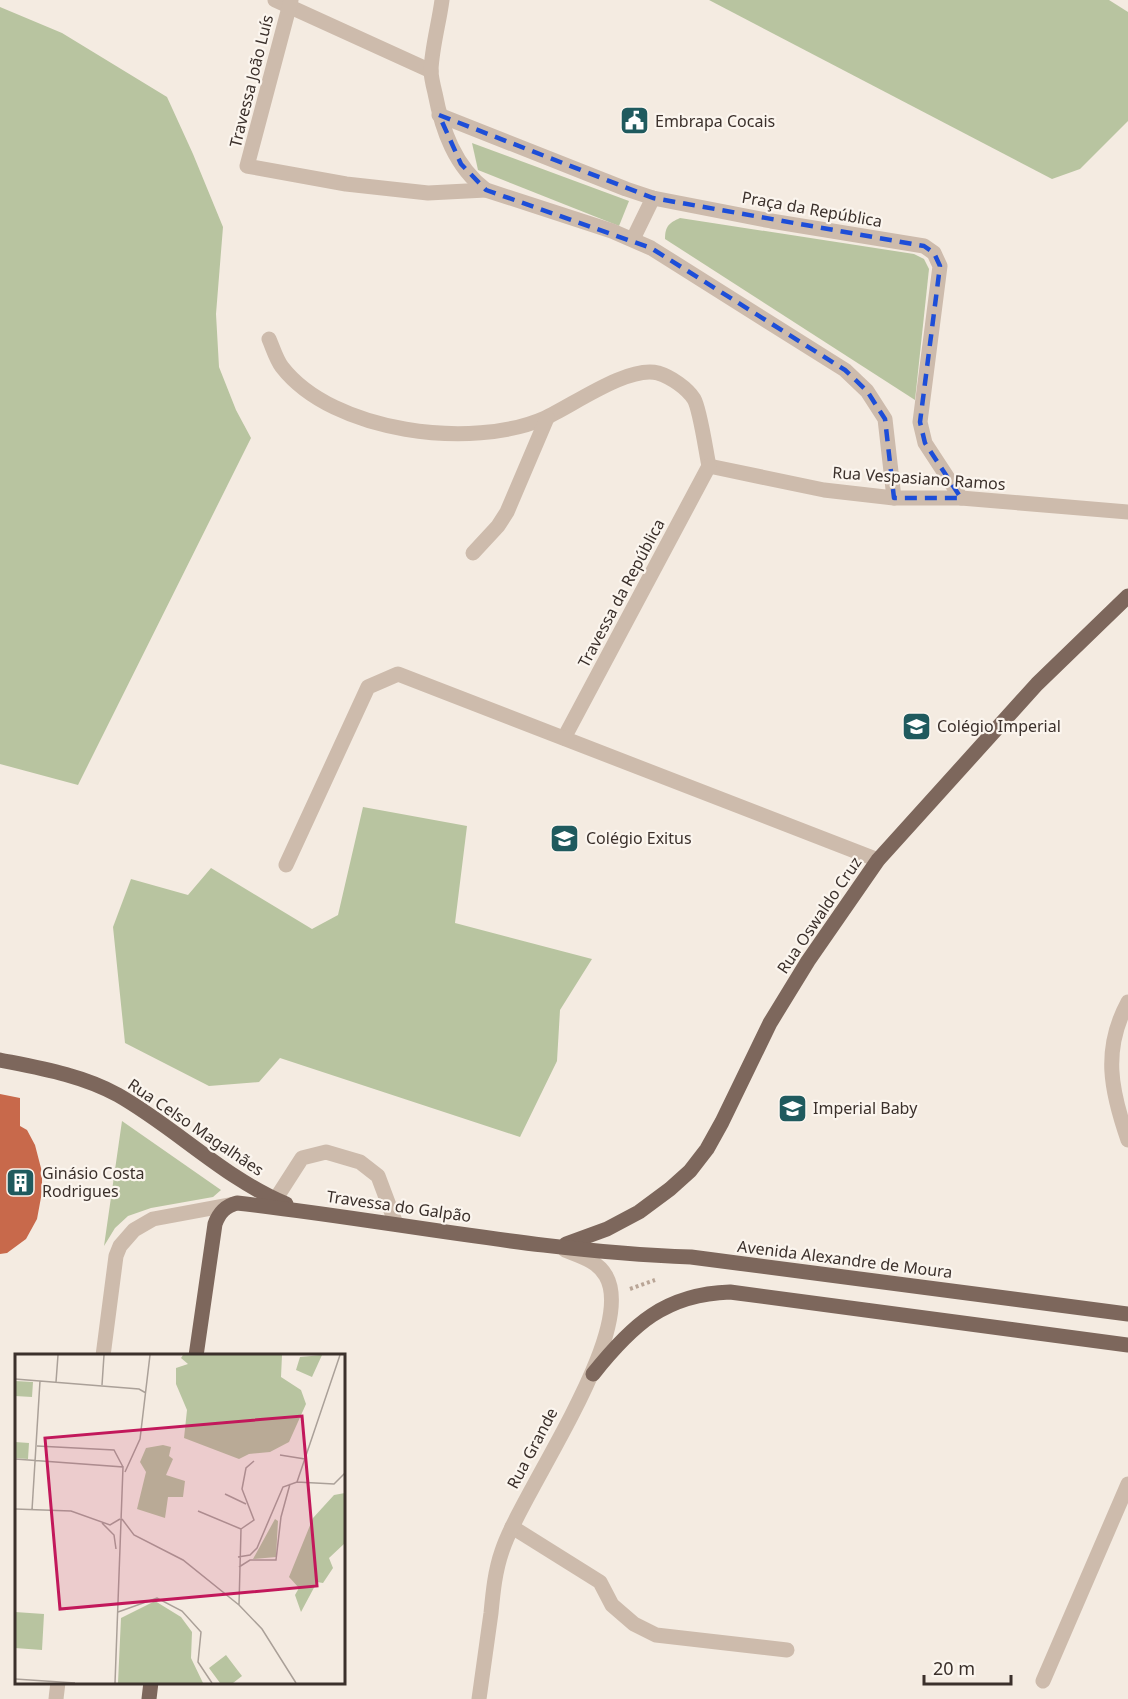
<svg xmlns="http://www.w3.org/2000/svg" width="1128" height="1699" viewBox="0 0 1128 1699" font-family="'Noto Sans',sans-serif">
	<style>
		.green { fill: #b8c4a0 }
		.building { fill: #c8694b }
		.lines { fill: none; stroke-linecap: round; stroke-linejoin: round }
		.path { stroke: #b9a596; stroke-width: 4; stroke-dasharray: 3 3; stroke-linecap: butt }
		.minor { stroke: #cdbbac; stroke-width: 15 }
		.major { stroke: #7d675c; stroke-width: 15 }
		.marked { fill: none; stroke: #1d4ed8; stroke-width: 4.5; stroke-dasharray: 12 8; stroke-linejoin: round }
		.labels { text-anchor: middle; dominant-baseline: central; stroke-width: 4.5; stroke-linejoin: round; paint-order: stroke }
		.street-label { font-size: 16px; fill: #3b302b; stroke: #fbf5ee }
		.poi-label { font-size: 16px; fill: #3b302b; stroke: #fbf5ee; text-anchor: start }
		.inset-road { fill: none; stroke: #aaa098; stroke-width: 1.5 }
		.view { fill: #c2185b; fill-opacity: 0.15; stroke: #c2185b; stroke-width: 3 }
		.inset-edge { fill: none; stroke: #3b302b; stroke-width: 3 }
	</style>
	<rect width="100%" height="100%" fill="#f4ebe1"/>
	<g class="green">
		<path d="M709 0H1109L1128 12V121L1080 169 1052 179Z"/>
		<path d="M0 7 62 33 167 97 193 154 223 227 216 314 219 367 236 410 251 438 78 785 0 764Z"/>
		<path d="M472 143 629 201 619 226 478 170Z"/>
		<path d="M680 218 914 254 924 259 929 269 915 400 665 239C665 226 669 223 680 218Z"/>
		<path d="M363 807 467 826 455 923 592 959 560 1010 557 1061 520 1137 280 1058 259 1082 209 1086 125 1043 113 927 131 879 188 895 211 868 312 929 338 915Z"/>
		<path d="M122 1121 221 1190 213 1197 151 1208 128 1216 115 1228 104 1246Z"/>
	</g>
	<path class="building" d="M0 1094 20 1098V1126L27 1130 35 1145 42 1172V1192L37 1219 26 1239 7 1253 0 1254Z"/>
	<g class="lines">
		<path class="path" d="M630 1289 655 1280"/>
		<g class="minor">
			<path d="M275 0 431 71"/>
			<path d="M291 0 247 166 346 184 428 193 486 190"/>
			<path d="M442 0C439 23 432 47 431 70 431 77 433 85 435 93 442 130 455 167 486 190L612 231 651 248 845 370 867 391 885 419 894 498"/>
			<path d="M439 115 626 189 653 198 771 221 924 246 934 253 940 266 920 422 925 443 961 498"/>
			<path d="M633 239 653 198"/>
			<path d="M269 339C273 348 276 359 282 367 333 433 473 450 545 418 572 406 628 365 658 373 671 377 687 388 694 399 700 409 706 452 709 466"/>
			<path d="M709 466 824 490 894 498H961L1128 512"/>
			<path d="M473 553 498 526 507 512 547 418"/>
			<path d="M564 738 709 466"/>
			<path d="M286 865 368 687 398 674 878 860"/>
			<path d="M1128 1002C1102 1050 1111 1091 1128 1140"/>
			<path d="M275 1200 302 1158 326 1152 360 1162 378 1176 396 1224"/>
			<path d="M103 1356 116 1256 120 1246 134 1230 153 1219 234 1204"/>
			<path d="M512 1527 600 1582 612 1605 634 1624 656 1635 787 1650"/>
			<path d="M1043 1681 1128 1484"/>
			<path d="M56 1699 58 1682"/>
			<path d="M479 1699C483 1670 487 1642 491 1613 493 1592 495 1571 502 1551 522 1490 638 1332 606 1276 598 1261 580 1256 565 1250"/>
		</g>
		<g class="major">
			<path d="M0 1060C40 1068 82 1075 118 1095 176 1128 224 1178 286 1204"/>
			<path d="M566 1244 607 1229 639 1212 670 1189 690 1171 707 1149 722 1122 770 1023 808 961 878 860 1037 684 1128 596"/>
			<path d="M196 1356 215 1224C219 1213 225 1206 237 1203 388 1220 538 1252 691 1257L1128 1314"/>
			<path d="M593 1374C632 1325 665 1294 730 1292L1128 1345"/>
			<path d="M149 1699 151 1682"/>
		</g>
	</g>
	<path class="marked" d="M439 115 653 198 924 246 934 253 940 266 920 422 925 443 961 498H894L885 419 867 391 845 370 651 248 486 190 461 164Z"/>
	<defs>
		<symbol id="civic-square" viewBox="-11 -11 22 22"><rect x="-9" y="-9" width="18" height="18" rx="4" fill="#1f5a5e" stroke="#fbf5ee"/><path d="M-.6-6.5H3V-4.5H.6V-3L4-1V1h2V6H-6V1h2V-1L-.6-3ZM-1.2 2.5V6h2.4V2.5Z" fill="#fff"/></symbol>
		<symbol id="school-square" viewBox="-11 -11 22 22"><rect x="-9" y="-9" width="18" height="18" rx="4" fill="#1f5a5e" stroke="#fbf5ee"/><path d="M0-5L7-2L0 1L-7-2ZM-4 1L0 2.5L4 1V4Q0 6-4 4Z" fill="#fff"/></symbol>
		<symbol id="building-square" viewBox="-11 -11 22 22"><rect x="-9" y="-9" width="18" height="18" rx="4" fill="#1f5a5e" stroke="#fbf5ee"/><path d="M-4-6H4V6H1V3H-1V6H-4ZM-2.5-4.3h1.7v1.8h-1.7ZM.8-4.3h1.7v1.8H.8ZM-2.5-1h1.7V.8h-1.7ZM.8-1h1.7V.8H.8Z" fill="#fff"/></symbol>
	</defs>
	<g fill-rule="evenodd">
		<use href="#civic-square" x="618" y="104" width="33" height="33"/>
		<use href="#school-square" x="900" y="710" width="33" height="33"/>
		<use href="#school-square" x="548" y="822" width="33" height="33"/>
		<use href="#school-square" x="776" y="1092" width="33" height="33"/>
		<use href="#building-square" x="4" y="1166" width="33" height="33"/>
	</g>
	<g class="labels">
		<g class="street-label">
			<text transform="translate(251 81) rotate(-76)">Travessa João Luís</text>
			<text transform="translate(812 209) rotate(10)">Praça da República</text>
			<text transform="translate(919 478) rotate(4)">Rua Vespasiano Ramos</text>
			<text transform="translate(621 593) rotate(-62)">Travessa da República</text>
			<text transform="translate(819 915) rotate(-56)">Rua Oswaldo Cruz</text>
			<text transform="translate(196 1127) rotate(34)">Rua Celso Magalhães</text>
			<text transform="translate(399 1206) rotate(8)">Travessa do Galpão</text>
			<text transform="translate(845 1259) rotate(7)">Avenida Alexandre de Moura</text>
			<text transform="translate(532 1448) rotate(-62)">Rua Grande</text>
		</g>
		<g class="poi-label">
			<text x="655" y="121">Embrapa Cocais</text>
			<text x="937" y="726">Colégio Imperial</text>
			<text x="586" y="838">Colégio Exitus</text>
			<text x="813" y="1108">Imperial Baby</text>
			<text x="42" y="1173">Ginásio Costa<tspan x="42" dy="18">Rodrigues</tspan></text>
		</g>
	</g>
	<g transform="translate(15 1354)">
		<rect width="330" height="330" fill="#f4ebe1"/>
		<path d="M168 1H267L266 23 286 36 291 50 274 88 255 98 234 100 224 105 169 84 172 56 161 30V14L173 10 166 4ZM307 1 297 23 281 16 285 3ZM0 27 18 28 17 43 0 42ZM0 88 14 89 13 105 0 104ZM148 91 156 93 154 102 158 105 151 121 170 127 168 143H153L150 164 122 155 131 118 125 108 131 94ZM330 139V189L314 204 318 214 308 229 302 228 286 258 280 241 284 234 274 223 298 164 319 141ZM260 165 263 167 261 203 238 205ZM140 247 166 263 177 278 176 304 188 329H103L106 264ZM0 258 29 260 27 296 0 294ZM211 301 227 322 218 329H205L194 314Z" fill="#b8c4a0"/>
		<path class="inset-road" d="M0 25 124 35 131 39M41 28 43 1M87 31 89 1M22 92 99 96 108 113M265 101 290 105M0 105 108 113 100 329M110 118 125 85 135 1M282 128 325 1M210 140 231 150M0 155 56 157 95 171 105 165M17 156 25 27M183 157 226 175M107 165 119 181 168 206 224 251 247 275 281 329M87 169 99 181 101 195M226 175 239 166 227 135 231 114 239 107M223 203 235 201 242 194 268 133 282 128 319 130 330 119M224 213 235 206H261L266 163 275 130M224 251 226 175M103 258 142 244 167 257 186 278 183 308 197 329M0 325 60 329"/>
		<path class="view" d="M287 62 302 232 45 255 30 84Z"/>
		<rect width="330" height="330" class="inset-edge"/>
	</g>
	<path d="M924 1675v9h87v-9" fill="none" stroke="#3b302b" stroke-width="3"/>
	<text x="933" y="1675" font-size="18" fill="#3b302b" stroke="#fbf5ee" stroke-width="4.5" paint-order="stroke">20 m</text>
</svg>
